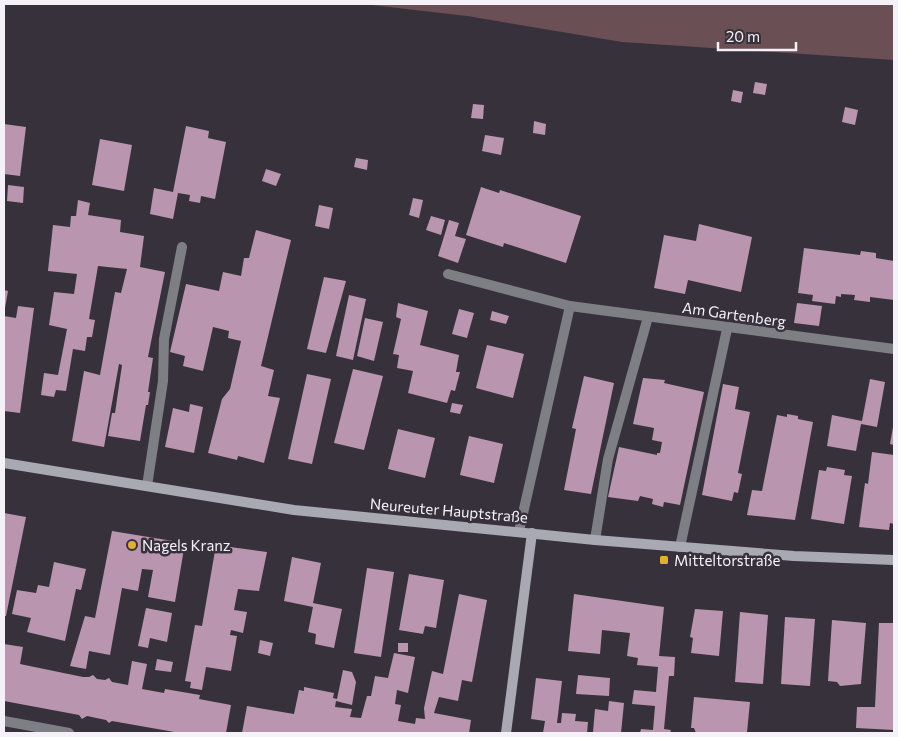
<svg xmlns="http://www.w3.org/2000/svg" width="898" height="737" viewBox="0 0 898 737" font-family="Commissioner,sans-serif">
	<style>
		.green { fill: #6a4f54 }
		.building { fill: #ba95af }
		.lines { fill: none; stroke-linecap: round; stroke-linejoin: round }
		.lane { stroke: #7e7f85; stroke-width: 10 }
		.street { stroke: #7e7f85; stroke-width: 10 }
		.secondary { stroke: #a8a9b3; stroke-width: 10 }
		.poi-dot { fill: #dfb034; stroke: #37313b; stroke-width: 2 }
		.labels { text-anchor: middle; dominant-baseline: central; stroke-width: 5; stroke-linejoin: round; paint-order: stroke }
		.street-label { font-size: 15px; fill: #f5f1f8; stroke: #37313b }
		.poi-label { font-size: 15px; fill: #f5f1f8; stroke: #37313b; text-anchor: start }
	</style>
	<rect width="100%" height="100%" fill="#37313b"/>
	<path class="green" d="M363 4H894V60L622 42 467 16Z"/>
	<g class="building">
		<path d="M755 82 767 84 765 95 753 93Z"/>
		<path d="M733 90 743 92 741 103 731 101Z"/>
		<path d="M473 104 484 105 483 119 471 118Z"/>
		<path d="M845 107 858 110 855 125 842 122Z"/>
		<path d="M534 121 546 124 545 135 533 133Z"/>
		<path d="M4 124 26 127 20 176 4 174Z"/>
		<path d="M186 126 209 131 208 138 226 142 215 199 201 196 200 203 189 201 190 195 178 193 173 219 150 214 154 188 173 192Z"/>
		<path d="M485 135 504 138 501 155 482 151Z"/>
		<path d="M100 139 132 145 124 191 92 185Z"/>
		<path d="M356 158 368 160 367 170 354 167Z"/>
		<path d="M266 169 281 174 276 186 262 181Z"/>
		<path d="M8 185 24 187 23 203 7 201Z"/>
		<path d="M481 187 499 193 500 190 581 216 566 263 504 243 503 247 466 235Z"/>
		<path d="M413 198 423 200 419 218 409 215Z"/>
		<path d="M78 200 90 203 88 215 121 220 120 232 144 236 140 267 165 272 148 357 153 358 148 392H150L148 405H146L140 441 108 436 112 413H115L122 365 119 364 104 447 72 441 84 371 100 375 115 292 121 293 127 269 98 266 89 319 95 320 92 337H87L85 351 73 349 66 391 56 390 54 397 41 395 44 373 58 375 67 329 49 325 54 292 74 294 77 274 48 271 53 225 70 227 71 216H76Z"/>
		<path d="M319 205 333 208 329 229 315 226Z"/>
		<path d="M431 216 445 220 441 235 426 230Z"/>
		<path d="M449 220 459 223 455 236 466 239 458 263 438 256Z"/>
		<path d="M699 224 752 237 741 292 688 280 685 294 654 288 664 235 696 241Z"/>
		<path d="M256 230 291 240 261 366 274 370 268 396 280 398 264 463 238 456 237 460 208 453 222 399 230 389 241 341 228 338 229 331 213 327 203 371 183 366 185 356 170 352 186 284 219 291 223 272 241 276 244 258H249Z"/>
		<path d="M804 248 860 255 861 251 876 253V258L894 261V300L870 297V302L854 300 855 295 841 294V297L836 296 835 304 812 301 813 295 798 293Z"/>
		<path d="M324 277 346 281 326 353 307 349Z"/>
		<path d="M4 290 8 291 5 308H4Z"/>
		<path d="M349 295 366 299 353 360 336 356Z"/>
		<path d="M398 303 428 311 420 345 459 355 456 372H460L455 391 451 390 447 403 408 393 413 371 397 368 399 355 393 354 401 319 396 317Z"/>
		<path d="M797 303 822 306 819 326 794 323Z"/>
		<path d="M18 306 34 308 20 413 4 411V316L16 318Z"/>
		<path d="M459 309 474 313 467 338 452 334Z"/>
		<path d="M492 311 509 316 506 324 490 320Z"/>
		<path d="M365 318 383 322 374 361 357 356Z"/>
		<path d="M487 345 524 354 513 398 476 388Z"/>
		<path d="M353 369 383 376 364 450 334 443Z"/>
		<path d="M307 374 331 379 312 464 288 459Z"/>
		<path d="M584 376 614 383 591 494 564 490 576 429 572 428Z"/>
		<path d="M643 378 665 380 664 383 704 392 680 505 664 502 663 507 652 504 653 499 640 496 638 501 608 497 619 447 657 455V453H660L662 442 652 440 654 428 633 424Z"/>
		<path d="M870 379 885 382 877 427 861 424 856 451 827 446 832 415 862 421Z"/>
		<path d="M723 384 739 387 735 409 750 412 738 473 742 474 738 493 734 492 732 501 702 495Z"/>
		<path d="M452 403 463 405 460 414 450 412Z"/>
		<path d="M190 404 203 407 194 453 165 447 173 408 189 412Z"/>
		<path d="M787 414 798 416V419L813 422 795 520 747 515 752 490 762 491 777 415 787 417Z"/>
		<path d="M893 427H894V445L890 444Z"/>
		<path d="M398 429 435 438 425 478 388 469Z"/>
		<path d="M469 436 503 444 494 483 460 475Z"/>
		<path d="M872 452 894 455V524L890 523 889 530 859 527 865 483 868 484Z"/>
		<path d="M827 467 845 470 844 475 852 476 844 524 811 519 819 470 826 471Z"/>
		<path d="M4 513 26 517 6 616H4Z"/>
		<path d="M112 531 185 543 175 602 148 597 153 570 142 569 138 591 122 588 110 655 89 651 86 669 70 666 85 616 95 618Z"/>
		<path d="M216 545 267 552 259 591 238 589 234 610 247 612 243 633 231 630 230 635 237 636 231 671 206 667 202 690 190 688 191 682 185 681 195 625 202 626Z"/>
		<path d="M292 557 321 563 313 603 342 609 334 648 315 644 316 634 308 632 313 607 284 601Z"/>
		<path d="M54 562 86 569 81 590 76 589 65 641 27 632 31 618 12 614 17 590 36 593 38 585 49 587Z"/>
		<path d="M367 568 394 572 381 657 354 653Z"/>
		<path d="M409 574 444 580 436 628 425 626 423 634 399 630Z"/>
		<path d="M459 594 487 600 472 682 462 680 458 701 439 697 434 713 471 720 469 733H242L247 706 294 714 299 690 304 691V687L334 693 333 698 337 699 343 670 352 672 356 682 352 705 336 701 335 707 352 709 350 717 361 718 367 696H371L375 676 388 678 394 653 415 657 408 693 397 690 395 704 401 705 398 721 415 724 416 718 425 719 424 708 432 671 443 674Z"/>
		<path d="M574 594 664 607 659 656 675 657 674 676H669L664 729 671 730 670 733H640L641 729 653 730 655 706 632 704 634 690 656 692 658 667 637 665 638 658 627 656 630 633 602 630 600 654 568 651Z"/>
		<path d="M146 608 172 613 167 642 150 638 148 648 138 646Z"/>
		<path d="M695 609 723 611 719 656 691 653 693 638 690 637Z"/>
		<path d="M740 612 768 615 763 684 735 682Z"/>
		<path d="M785 617 815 619 810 686 781 684Z"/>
		<path d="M832 620 866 623 861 684 840 686 837 682 828 681Z"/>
		<path d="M879 623H894V730L856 728 857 707H875Z"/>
		<path d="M260 640 273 643 270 656 258 653Z"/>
		<rect x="398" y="643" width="10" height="9"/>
		<path d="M4 644 23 647 20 664 83 677H89L93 675 97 679 105 680 109 678 112 682 128 685 132 661 147 664 142 689 164 693 165 689 200 695 199 699 231 705 226 733H180L112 721 109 723 106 720 87 716 82 719 79 715 4 701Z"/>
		<path d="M157 659 173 662 171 672 155 670Z"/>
		<path d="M578 675 610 678 609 696 576 694Z"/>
		<path d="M536 678 562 681 557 723H561L562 713 576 714 575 721 588 722 587 733H543L545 721 531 719Z"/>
		<path d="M694 697 750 702 747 732 696 733 694 728H691Z"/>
		<path d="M609 701 624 703 621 733 593 732 595 709 608 711Z"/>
	</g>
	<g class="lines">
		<g class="lane">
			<path d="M147 486 163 381 164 339 182 247"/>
			<path d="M595 540 608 459 648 317"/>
			<path d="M680 547 727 329"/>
		</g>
		<g class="street">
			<path d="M448 274 570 306 519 531"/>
			<path d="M570 306 894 349"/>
			<path d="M4 721 69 733"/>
		</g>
		<g class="secondary">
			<path d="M4 463 294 510 595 540 794 556 894 560"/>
			<path d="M506 733 532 533"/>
		</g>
	</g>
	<g class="poi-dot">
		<circle cx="132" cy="545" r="5"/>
		<rect x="659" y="555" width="10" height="10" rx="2.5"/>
	</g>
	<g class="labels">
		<g class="street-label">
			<text transform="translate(734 314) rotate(8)">Am Gartenberg</text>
			<text transform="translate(449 510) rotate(5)">Neureuter Hauptstraße</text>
		</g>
		<g class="poi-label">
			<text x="142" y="545">Nagels Kranz</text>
			<text x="674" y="560">Mitteltorstraße</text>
		</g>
	</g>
	<rect width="898" height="737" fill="none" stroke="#f5f1f8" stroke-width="10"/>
	<path d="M718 42v8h78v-8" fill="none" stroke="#f5f1f8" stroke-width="2.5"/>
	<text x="726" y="42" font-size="15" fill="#f5f1f8" stroke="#37313b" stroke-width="4" paint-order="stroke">20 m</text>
</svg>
